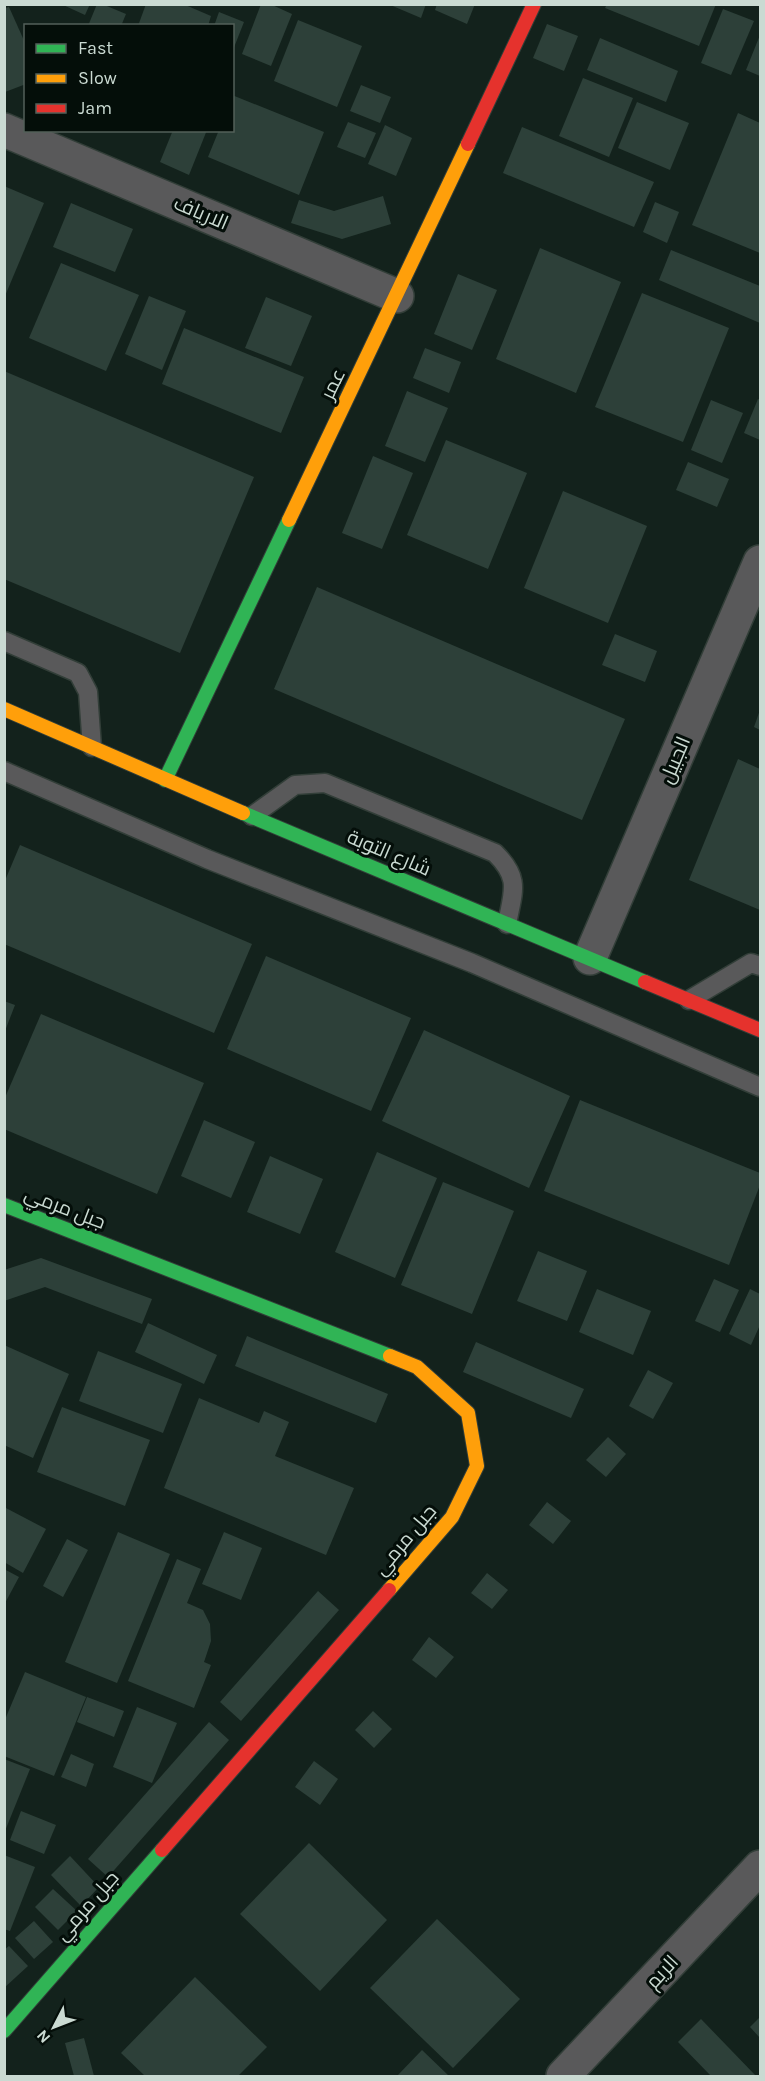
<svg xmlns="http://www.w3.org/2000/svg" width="765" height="2081" viewBox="0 0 765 2081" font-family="Karla,Cairo,sans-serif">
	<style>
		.building { fill: #2d4039 }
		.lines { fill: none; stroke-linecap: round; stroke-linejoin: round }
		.lane-casing { stroke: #323e38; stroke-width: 21 }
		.street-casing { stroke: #323e38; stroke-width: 36 }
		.fast-casing { stroke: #323e38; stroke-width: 16 }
		.slow-casing { stroke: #323e38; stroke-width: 16 }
		.jam-casing { stroke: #323e38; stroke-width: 16 }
		.lane { stroke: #59595a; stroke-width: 18 }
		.street { stroke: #59595a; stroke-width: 33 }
		.fast { stroke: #30b455; stroke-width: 14 }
		.slow { stroke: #ff9f0a; stroke-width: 14 }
		.jam { stroke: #e5322d; stroke-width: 14 }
		.labels { text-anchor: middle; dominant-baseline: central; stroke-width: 6; stroke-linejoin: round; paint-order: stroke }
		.street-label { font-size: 20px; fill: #cadad2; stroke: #040e09 }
	</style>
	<rect width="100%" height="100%" fill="#13221c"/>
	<g class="building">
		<path d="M61 4H90L85 15Z"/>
		<path d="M97 4H102L126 14 121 26H88Z"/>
		<path d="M146 4H183L211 16 208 26H138Z"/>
		<path d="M261 4H270L292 14 271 66 242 54Z"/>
		<path d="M388 4H426L421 18Z"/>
		<path d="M437 4H475L467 24 435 10Z"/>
		<path d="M607 4H716L699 46 605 8Z"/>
		<path d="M9 7 26 45V84L5 92V8Z"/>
		<path d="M723 9 754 21 731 75 701 63Z"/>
		<path d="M219 12 244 22 233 50 232 26H214Z"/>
		<path d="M298 20 362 46 337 107 274 81Z"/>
		<path d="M547 24 578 36 564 71 533 58Z"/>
		<path d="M760 35V76L746 70Z"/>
		<path d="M600 38 678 71 666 102 587 70Z"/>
		<path d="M583 78 633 98 609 157 559 136Z"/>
		<path d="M361 85 391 97 380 123 350 111Z"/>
		<path d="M232 95 324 132 299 195 208 157 219 130H232Z"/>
		<path d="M637 102 689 123 670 170 618 148Z"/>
		<path d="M738 113 760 123V253L692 225Z"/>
		<path d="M348 122 376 133 365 158 337 147Z"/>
		<path d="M385 125 412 138 396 176 368 164Z"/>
		<path d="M522 127 654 182 634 227 503 173Z"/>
		<path d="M173 130H207L189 175 160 162Z"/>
		<path d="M4 186 44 203 5 296H4Z"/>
		<path d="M383 196 391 224 342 239 291 223 299 200 334 211Z"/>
		<path d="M655 202 679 212 667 243 643 232Z"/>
		<path d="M71 203 133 229 115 272 53 247Z"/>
		<path d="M540 248 621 282 576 393 496 359Z"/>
		<path d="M671 250 760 286V323L659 280Z"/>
		<path d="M61 263 139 295 106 371 29 338Z"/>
		<path d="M458 274 497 290 472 350 434 334Z"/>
		<path d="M642 293 729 328 683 442 595 407Z"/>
		<path d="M149 296 186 311 162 370 125 354Z"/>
		<path d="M266 297 312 316 291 366 245 348Z"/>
		<path d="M184 328 304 377 281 433 162 384Z"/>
		<path d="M425 348 461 362 449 393 413 378Z"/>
		<path d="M4 371 254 477 180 653 4 579Z"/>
		<path d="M407 391 448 408 425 462 385 446Z"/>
		<path d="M758 399 760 400V440L744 433Z"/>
		<path d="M711 400 743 413 722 463 691 450Z"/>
		<path d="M446 440 527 473 488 569 407 535Z"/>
		<path d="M373 456 413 473 382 549 342 533Z"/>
		<path d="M688 462 729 479 717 507 676 490Z"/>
		<path d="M563 491 647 526 608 623 524 588Z"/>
		<path d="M317 587 625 719 582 820 274 689Z"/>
		<path d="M615 634 657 651 645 682 602 665Z"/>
		<path d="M760 710V730L754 727Z"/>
		<path d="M738 759 760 769V910L689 880Z"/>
		<path d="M20 845 252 944 214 1033 4 944V883Z"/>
		<path d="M266 956 411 1018 371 1111 227 1049Z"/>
		<path d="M4 1001 15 1005 5 1031H4Z"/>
		<path d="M41 1014 204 1083 157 1194 4 1129V1100Z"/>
		<path d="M424 1030 570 1096 529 1188 382 1121Z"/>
		<path d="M580 1100 760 1173V1185L729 1265 544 1191Z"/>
		<path d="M204 1120 255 1142 231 1198 181 1176Z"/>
		<path d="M377 1152 437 1178 395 1278 335 1252Z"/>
		<path d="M270 1156 323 1179 300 1234 247 1212Z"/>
		<path d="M443 1182 514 1211 472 1314 401 1285Z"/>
		<path d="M538 1251 587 1271 567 1321 517 1301Z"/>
		<path d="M41 1258 152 1299 142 1324 45 1287 4 1301V1270Z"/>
		<path d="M714 1279 739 1290 720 1332 695 1321Z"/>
		<path d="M597 1289 651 1311 633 1355 579 1332Z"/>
		<path d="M750 1289 760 1294V1325L751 1345 729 1334Z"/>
		<path d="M148 1323 217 1355 204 1384 135 1352Z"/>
		<path d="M247 1336 388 1394 376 1423 235 1366Z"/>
		<path d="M476 1342 584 1389 571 1418 463 1372Z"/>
		<path d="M4 1345 69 1374 33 1458 4 1445Z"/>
		<path d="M98 1351 182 1384 163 1433 79 1401Z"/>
		<path d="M648 1370 673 1383 653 1419 629 1406Z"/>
		<path d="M199 1398 259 1423 264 1411 289 1422 275 1456 354 1488 326 1555 164 1488Z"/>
		<path d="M62 1407 150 1440 125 1506 37 1472Z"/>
		<path d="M608 1437 626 1454 606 1477 586 1460Z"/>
		<path d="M547 1502 571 1521 553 1544 529 1525Z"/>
		<path d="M4 1507 46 1529 23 1573 4 1562Z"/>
		<path d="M118 1532 170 1554 117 1683 65 1662Z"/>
		<path d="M224 1532 262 1548 241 1600 202 1584Z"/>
		<path d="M67 1539 88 1550 63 1597 43 1586Z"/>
		<path d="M177 1559 201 1569 187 1603 203 1610 210 1624 211 1641 204 1662 211 1665 194 1708 128 1681Z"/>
		<path d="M4 1569 19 1577 4 1605Z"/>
		<path d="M487 1573 508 1590 492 1609 471 1593Z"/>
		<path d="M318 1591 339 1610 241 1721 220 1702Z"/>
		<path d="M429 1637 454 1657 436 1678 412 1660Z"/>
		<path d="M25 1672 86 1697 54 1776 4 1756V1722Z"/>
		<path d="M87 1697 124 1711 114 1737 77 1722Z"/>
		<path d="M137 1707 177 1723 152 1783 113 1767Z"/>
		<path d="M373 1711 392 1729 374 1748 355 1730Z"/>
		<path d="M209 1722 229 1740 108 1877 88 1859Z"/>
		<path d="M71 1754 94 1764 86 1787 61 1777Z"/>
		<path d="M4 1759 30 1769 5 1831H4Z"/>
		<path d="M314 1761 338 1779 320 1805 295 1787Z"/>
		<path d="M21 1811 56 1825 44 1854 10 1840Z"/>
		<path d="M309 1843 387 1920 320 1991 240 1914Z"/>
		<path d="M4 1855 35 1867 10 1931 4 1929Z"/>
		<path d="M70 1856 99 1887 81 1906 51 1875Z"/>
		<path d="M53 1889 77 1911 58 1930 35 1907Z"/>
		<path d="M437 1919 520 1999 453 2068 370 1988Z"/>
		<path d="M34 1921 53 1942 34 1959 15 1938Z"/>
		<path d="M9 1946 28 1966 4 1988V1950Z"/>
		<path d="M195 1977 267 2047 238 2076H145L121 2053Z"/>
		<path d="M760 2017V2038L750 2027Z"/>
		<path d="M701 2019 756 2076H711L678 2042Z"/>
		<path d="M84 2038 94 2076H74L65 2043Z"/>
		<path d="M422 2050 449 2076H397Z"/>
	</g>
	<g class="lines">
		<defs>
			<g id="lane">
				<path d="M4 641 78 673 88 692 92 747"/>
				<path d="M4 771 207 859 472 963 760 1087"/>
				<path d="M252 816 295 785 325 783 495 853C521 879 513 891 507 924"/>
				<path d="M689 1000 751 963 760 966"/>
			</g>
			<g id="street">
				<path d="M4 130 397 296"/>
				<path d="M590 958 760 562"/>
				<path d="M563 2076 760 1867"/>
			</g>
			<g id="fast">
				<path d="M165 780 289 520"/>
				<path d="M243 813 645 982"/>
				<path d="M4 1205 390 1356"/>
				<path d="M4 2031 162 1850"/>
			</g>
			<g id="slow">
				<path d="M289 520 468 144"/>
				<path d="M4 709 243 813"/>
				<path d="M389 1590 452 1517 477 1466 468 1413 417 1367 390 1356"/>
			</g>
			<g id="jam">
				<path d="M468 144 534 4"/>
				<path d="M645 982 760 1030"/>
				<path d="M162 1850 389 1590"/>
			</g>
		</defs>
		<use href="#lane" class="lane-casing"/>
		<use href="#street" class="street-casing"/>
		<use href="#fast" class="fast-casing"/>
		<use href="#slow" class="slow-casing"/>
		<use href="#jam" class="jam-casing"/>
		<use href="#lane" class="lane"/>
		<use href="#street" class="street"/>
		<use href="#fast" class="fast"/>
		<use href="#slow" class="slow"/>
		<use href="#jam" class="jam"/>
	</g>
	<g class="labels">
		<g class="street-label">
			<text transform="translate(201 213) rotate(23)">الارياف</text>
			<text transform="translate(333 384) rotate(-64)">عمر</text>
			<text transform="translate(675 760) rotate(-67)">الجبيل</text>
			<text transform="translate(389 853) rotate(23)">شارع التوبة</text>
			<text transform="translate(65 1208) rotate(21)">جبل مرمي</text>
			<text transform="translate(405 1540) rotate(-50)">جبل مرمي</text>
			<text transform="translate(87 1906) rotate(-49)">جبل مرمي</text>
			<text transform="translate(662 1972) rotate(-47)">الريم</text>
		</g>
	</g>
	<rect width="765" height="2081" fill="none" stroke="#cadad2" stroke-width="12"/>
	<rect x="24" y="24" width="210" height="108" fill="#040e09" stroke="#536059" stroke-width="1.5"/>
	<rect x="36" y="44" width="30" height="9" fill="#30b455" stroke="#536059" stroke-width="1.5"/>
	<text x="78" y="54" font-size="18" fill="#cadad2">Fast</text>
	<rect x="36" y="74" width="30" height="9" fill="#ff9f0a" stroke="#536059" stroke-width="1.5"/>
	<text x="78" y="84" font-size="18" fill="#cadad2">Slow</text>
	<rect x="36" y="104" width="30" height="9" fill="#e5322d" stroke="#536059" stroke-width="1.5"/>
	<text x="78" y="114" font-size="18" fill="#cadad2">Jam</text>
	<g transform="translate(54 2027) rotate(228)" stroke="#040e09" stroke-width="4.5" paint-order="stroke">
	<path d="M0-4.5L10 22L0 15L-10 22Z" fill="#cadad2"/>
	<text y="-9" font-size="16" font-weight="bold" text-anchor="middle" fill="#cadad2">N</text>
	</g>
</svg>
